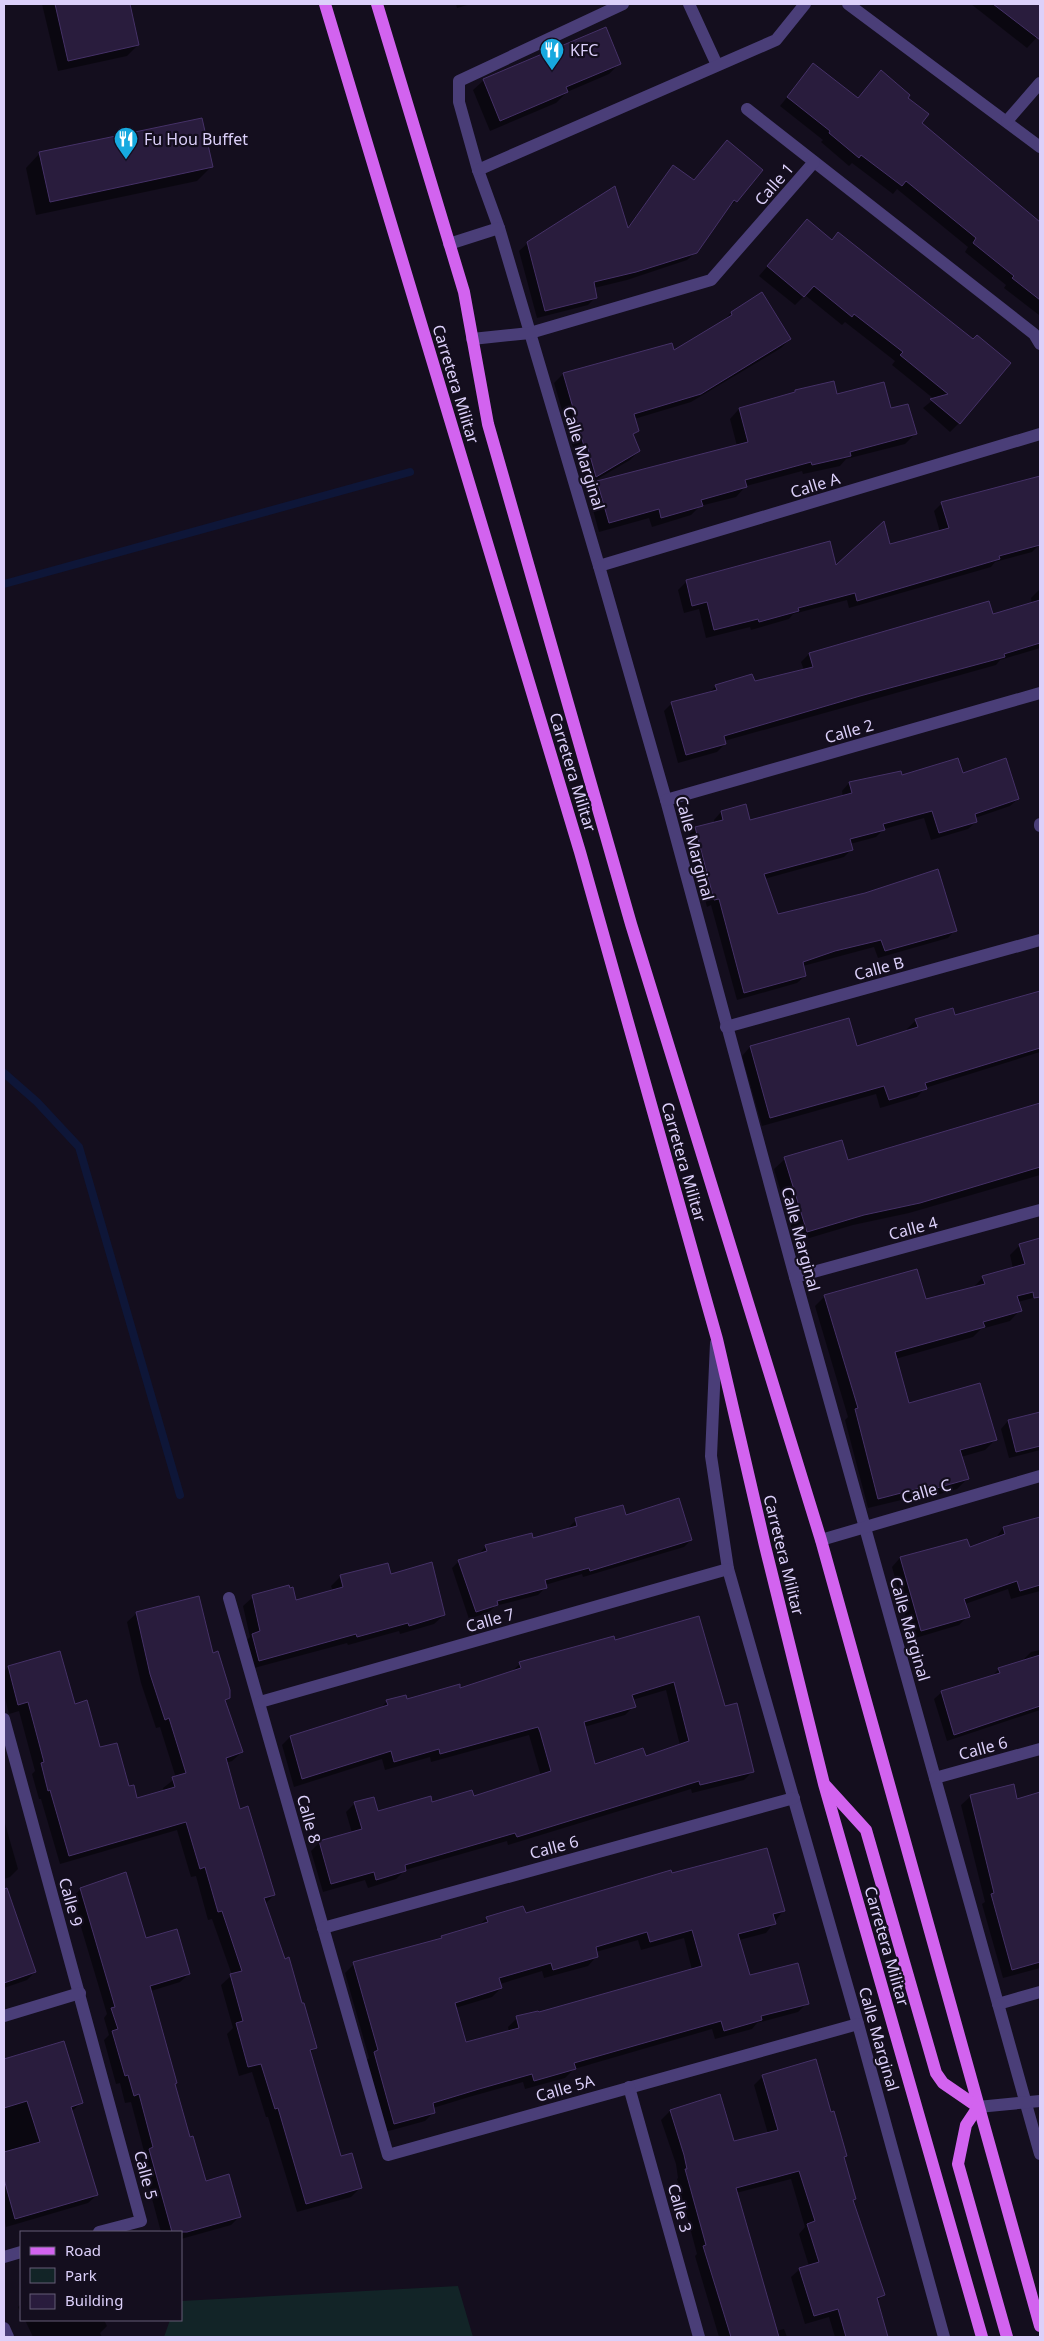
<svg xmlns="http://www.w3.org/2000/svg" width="1044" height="2341" viewBox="0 0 1044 2341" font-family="'Noto Sans',sans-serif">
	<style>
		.green { fill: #122427 }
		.shadow { fill: #0007; fill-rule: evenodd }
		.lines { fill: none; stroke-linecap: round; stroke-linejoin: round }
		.stream { stroke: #0e1638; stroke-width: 8 }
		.building { fill: #291c3d; stroke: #453167; fill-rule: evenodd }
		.minor { stroke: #4a3e78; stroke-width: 12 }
		.major { stroke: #d263ef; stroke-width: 12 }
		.labels { text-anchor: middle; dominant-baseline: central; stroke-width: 4.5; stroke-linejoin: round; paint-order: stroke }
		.poi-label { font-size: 16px; fill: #dcd0fa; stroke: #140e1e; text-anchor: start }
		.street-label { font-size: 16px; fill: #dcd0fa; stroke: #140e1e }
	</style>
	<rect width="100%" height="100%" fill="#140e1e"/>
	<path class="green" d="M458 2286 473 2337H164L170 2320H181V2301Z"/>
	<g class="shadow">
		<path d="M42 4H128L138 45 127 56 58 71Z"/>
		<path d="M456 4H471L457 8Z"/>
		<path d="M971 4H1040V34L1027 48Z"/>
		<path d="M620 63 609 74 567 92 556 103 490 131 473 90 484 80Z"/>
		<path d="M813 65 857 99 872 81 906 99 921 123 1040 222 1039 315 1004 288 1006 285 965 252 968 247 897 189 893 194 852 163 849 166 821 142 823 140 780 106Z"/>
		<path d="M727 141 736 201 727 208 696 252 687 260 627 280 594 288 596 297 588 305 537 318 519 251 528 243 627 228 673 166 693 181Z"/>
		<path d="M40 153 211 167 197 181 36 215 26 168Z"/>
		<path d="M807 221 831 241 838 234 973 341 959 423 950 432 923 408 934 399 892 365 895 361 845 322 842 325 805 295 795 305 759 276Z"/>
		<path d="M731 313 790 339 781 348 691 402 634 419 637 431 632 436 639 451 630 460 587 485 578 453 575 454 554 383 563 374 673 352 722 322Z"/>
		<path d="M795 391 836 396 890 410 915 434 905 444 846 459 840 466 803 474 802 471 746 486 736 497 700 506 691 515 652 527 649 518 599 532 588 492 597 482 737 446 730 419 739 409 792 394Z"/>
		<path d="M1040 476V527L1036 528 1040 544 1032 552 995 562 991 567 849 608 847 600 793 614 789 619 751 630 750 627 706 638 699 609 684 613 678 590 686 582 836 568 889 545 940 532 934 511 942 503Z"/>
		<path d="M1039 590 1040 648 1000 660 996 665 724 741 725 744 717 752 678 763 664 711 672 703 709 693 716 686 754 682 804 670 801 662 809 654 988 603 992 616 1032 604 1031 598Z"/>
		<path d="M962 775 1018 799 1010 806 975 818 976 822 968 829 931 840 924 818 884 829 876 837 850 844 852 849 844 857 764 879 777 916 955 930 948 938 878 958 874 947 803 966 805 976 797 983 737 1000 711 905 707 907 688 836 695 828 714 823V820L721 812 745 805 749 821 843 797 842 791 849 783 869 778 870 780Z"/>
		<path d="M1040 992V1052L925 1088 917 1097 880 1108 876 1094 762 1126 742 1056 750 1047H856L908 1032 907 1029 916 1020 954 1017Z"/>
		<path d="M1040 1105V1175L909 1213 853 1225 796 1242 774 1169 785 1159 847 1162Z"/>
		<path d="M1040 1239V1296L1018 1302 1020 1310 1010 1321 981 1329 973 1337 895 1359 908 1405 995 1440 985 1450 961 1457 967 1479 957 1489 923 1499 922 1495 868 1508 845 1420 848 1417 815 1306 825 1296 925 1301 973 1288 983 1277 1013 1268 1010 1255 1020 1245Z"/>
		<path d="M1040 1413V1450L1009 1458 1001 1429 1008 1421Z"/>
		<path d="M625 1516 691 1540 684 1547 583 1577 582 1574 545 1585V1588L538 1595 495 1606 489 1612 469 1619 452 1568 459 1561 479 1554 486 1546 532 1539 569 1529V1527L576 1520Z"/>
		<path d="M1040 1518V1591L1011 1599 1008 1589 965 1604 968 1616 959 1625 912 1639 892 1567 900 1558 969 1548 995 1539 1003 1528Z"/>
		<path d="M341 1576H390L444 1615 434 1624 400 1634 399 1631 348 1645 347 1643 250 1669 243 1644 250 1637 243 1606 253 1597 295 1601 333 1591 331 1586Z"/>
		<path d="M137 1613 212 1654 229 1697 225 1702 242 1752 232 1761 226 1763 239 1810 274 1895 265 1904 316 2047 310 2053 340 2158 360 2188 351 2197 297 2212 268 2117H266L252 2072 239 2076 227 2034 233 2028 221 1985 232 1975 212 1919 208 1920 196 1876 191 1877 177 1830 60 1864 41 1799H39L32 1774 35 1771 19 1711 9 1714 4 1694V1672L8 1667 59 1653 74 1705 99 1749 137 1799 164 1791 163 1788 176 1778 160 1727 156 1728 141 1683 127 1622Z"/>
		<path d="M615 1641 724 1707 753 1771 744 1780 692 1793 691 1789 508 1845 507 1841 405 1870 396 1879 368 1888 365 1880 323 1892 311 1851 320 1842 352 1833 346 1812 355 1803 377 1813 473 1798 541 1776 529 1735 431 1762 430 1757 385 1770 382 1759 294 1787 282 1745 290 1737 380 1709 387 1701 406 1700 460 1690 510 1673 520 1664ZM666 1690 680 1745 645 1757 594 1765 584 1727 625 1715 634 1706 632 1700Z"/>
		<path d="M1040 1650V1710L947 1741 934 1699 942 1692 991 1677 999 1669 1024 1661V1659L1031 1652Z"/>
		<path d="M1040 1794V1968L1003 1978 982 1904 985 1902 961 1805 971 1796 1016 1801Z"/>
		<path d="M4 1820 18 1869 10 1877 4 1879Z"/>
		<path d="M671 1874 783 1911 766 1933 739 1940 749 1977 807 2003 798 2012 757 2023 752 2029 715 2039 712 2029 574 2069 565 2078 525 2089 523 2082 469 2097 433 2108 434 2112 425 2121 385 2132 365 2062 369 2058 345 1973 354 1964 439 1940 442 1937 478 1926 487 1918 525 1915ZM684 1938 692 1970 538 2014 517 2018 508 2027 509 2032 465 2044 455 2008 492 1997 501 1988 500 1984 542 1971 544 1978 588 1966 597 1956 596 1952 638 1940 641 1950Z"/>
		<path d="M81 1889 189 1974 180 1982 151 1991 189 2138 205 2183 240 2216 231 2225 181 2239V2232H161L141 2158 145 2155 131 2102 125 2103 120 2083 116 2084 104 2040 109 2035 104 2018 107 2014 72 1897Z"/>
		<path d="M14 1912 35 1972 27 1980 4 1988V1915Z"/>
		<path d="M63 2043 81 2103 71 2112 97 2195 88 2203 6 2227 4 2217V2061Z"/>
		<path d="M763 2076 830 2114 846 2156 843 2159 855 2198 852 2201 883 2295 877 2301 887 2337H835L829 2317 805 2324 791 2277 800 2269 809 2266 799 2234 805 2227 791 2179 736 2193 776 2331 784 2329 787 2337H719L695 2256 697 2254 677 2179 678 2178 676 2164 661 2120 670 2111 719 2096 733 2142 768 2134 754 2085Z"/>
		<path d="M21 2304V2313L18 2307Z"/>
		<path d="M25 2320H104L107 2326 100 2333 102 2337H33Z"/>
	</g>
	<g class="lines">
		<g class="stream">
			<path d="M4 584 410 472"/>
			<path d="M4 1073 37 1102 79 1147 180 1495"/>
		</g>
	</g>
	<g class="building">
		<path d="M55 4H130L139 45 68 61Z"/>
		<path d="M993 4H1040V40Z"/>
		<path d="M606 27 621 64 566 87 568 92 500 121 483 79Z"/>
		<path d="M813 63 858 98 881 70 910 95 908 98 929 114 922 123 1040 222V300L1012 278 1014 276 973 243 976 238 906 181 902 186 861 155 859 158 829 133 830 131 787 97Z"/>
		<path d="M202 118 213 167 50 202 39 152Z"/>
		<path d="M727 140 763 170 737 202 734 200 697 253 636 272 594 282 597 298 545 311 527 242 615 186 628 228 673 165 694 180Z"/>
		<path d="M807 219 832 240 838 232 973 339 977 335 1011 363 960 424 930 399 948 394 900 355 903 352 854 314 852 317 814 286 804 297 767 266Z"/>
		<path d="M762 292 791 339 701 394 634 414 639 431 633 434 640 451 596 477 587 445 584 446 563 373 672 343 674 350 732 315 731 312Z"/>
		<path d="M834 381 837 394 884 382 891 408 908 404 917 434 850 452 851 456 812 465 811 462 745 480 747 487 701 500 703 506 661 518 659 509 609 523 597 481 748 442 739 408 795 392V390Z"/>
		<path d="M1040 476V545L999 556 1000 559 857 601 855 593 798 608 799 611 759 622 758 619 714 630 707 602 692 606 686 580 830 541 836 565 884 521 890 544 949 528 941 502Z"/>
		<path d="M1040 600V643L1004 654 1005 657 860 696 724 736 726 744 686 755 671 702 717 690 715 685 752 674 755 681 813 667 809 653 989 601 993 614Z"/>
		<path d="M958 758 963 773 1006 758 1019 799 975 814 977 822 939 833 932 811 883 824 885 830 850 839 853 850 764 874 778 914 865 893 938 869 957 931 885 951 881 940 835 951 803 962 806 976 744 993 719 899 714 900 695 827 723 820 721 811 746 804 750 820 852 793 849 782 901 771 902 775Z"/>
		<path d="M1040 991V1048L925 1083 927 1089 889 1100 884 1086 770 1118 750 1046 849 1018 857 1046 918 1027 915 1019 953 1008 955 1015Z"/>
		<path d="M1040 1103V1167L920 1203 864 1215 807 1232 784 1157 842 1140 848 1160Z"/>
		<path d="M1040 1238V1297L1034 1298 1033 1292 1017 1296 1022 1311 983 1322 985 1327 895 1352 909 1403 980 1383 997 1440 960 1450 969 1479 933 1489 932 1485 878 1499 855 1409 858 1408 824 1295 917 1269 926 1299 985 1284 982 1276 1025 1264 1019 1244Z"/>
		<path d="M1040 1412V1446L1016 1452 1008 1420Z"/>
		<path d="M679 1498 692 1540 590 1571 589 1568 545 1580 547 1588 497 1601 498 1605 476 1612 458 1560 487 1551 485 1545 532 1533 533 1538 577 1526 575 1518 623 1505 626 1515Z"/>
		<path d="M1040 1517V1585L1020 1591 1017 1581 964 1599 970 1617 921 1631 900 1557 967 1539 970 1547 1005 1534 1003 1527Z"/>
		<path d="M432 1562 445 1615 409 1626 408 1623 357 1637 356 1634 259 1661 252 1634 260 1631 252 1595 289 1585 290 1588 293 1587 296 1600 343 1587 340 1575 388 1563 391 1574Z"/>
		<path d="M199 1596 213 1653 218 1651 230 1690V1698L225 1700 243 1752 226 1758 240 1809 248 1806 275 1895 264 1898 285 1959 289 1957 302 2003H304L317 2048 310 2050 341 2156 352 2153 362 2188 306 2204 278 2108 275 2109 261 2064 248 2067 236 2023 243 2021 230 1974 242 1971 222 1911 218 1912 205 1867 200 1869 186 1822 69 1856 50 1790 48 1791 41 1763 44 1762 28 1702 18 1705 8 1666 60 1651 75 1704 87 1700 100 1747 117 1743 129 1786 134 1785 137 1798 175 1787 172 1777 186 1773 169 1718 165 1720 150 1674 136 1612Z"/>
		<path d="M699 1616 725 1706 737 1703 754 1772 700 1785 699 1781 517 1837 515 1833 405 1865 406 1871 376 1880 374 1872 331 1884 319 1841 362 1829 354 1802 374 1797 378 1811 431 1796 432 1802 472 1790 474 1796 551 1771 540 1732 538 1727 440 1754 439 1749 394 1762 391 1751 302 1779 290 1736 388 1705 386 1700 406 1695 407 1699 460 1684V1688L521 1668 519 1662 614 1636 615 1640ZM674 1682 689 1741 646 1756 643 1748 595 1764 584 1722 636 1707 632 1695Z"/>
		<path d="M1040 1655V1706L954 1735 941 1691 1000 1673 998 1668Z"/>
		<path d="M1014 1784 1017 1799 1040 1792V1962L1012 1970 991 1894 994 1893 970 1795Z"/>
		<path d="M767 1848 785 1911 773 1914 776 1924 738 1934 750 1975 798 1963 809 2004 761 2016 762 2020 724 2031 721 2021 574 2063 576 2069 534 2081 532 2074 479 2089 433 2103 435 2113 394 2124 374 2052 378 2050 353 1962 442 1938 441 1936 488 1922 486 1917 523 1906 526 1913 671 1870 672 1873ZM692 1930 702 1966 539 2012 538 2011 516 2016 519 2028 466 2042 455 2003 502 1988 499 1978 551 1963 553 1970 598 1957 596 1947 647 1932 650 1942Z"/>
		<path d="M126 1872 146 1938 177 1929 190 1974 150 1986 177 2083 175 2084 190 2137 193 2136 206 2181 229 2174 241 2217 187 2232H172L149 2149 153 2147 139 2094 134 2096 128 2075 125 2076 112 2031 118 2029 111 2008 115 2007 80 1888Z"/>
		<path d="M7 1888 36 1972 4 1983V1889Z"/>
		<path d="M64 2041 83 2103 71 2107 98 2195 15 2219 4 2179V2152L40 2142 27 2101 4 2108V2059Z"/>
		<path d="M816 2059 831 2112 834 2111 847 2156 844 2157 856 2199 853 2200 885 2295 877 2298 888 2337H846L838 2309 814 2316 799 2268 819 2262 807 2224 815 2221 799 2171 736 2188 779 2337H731L703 2246 706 2245 685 2169H687L684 2155 670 2110 720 2094 734 2141 778 2130 762 2075Z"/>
	</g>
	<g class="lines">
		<g class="minor">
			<path d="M623 4 459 81V102L478 170 499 228 599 566 666 800 795 1277 1040 2154"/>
			<path d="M689 4 717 65"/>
			<path d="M848 4 1040 147"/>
			<path d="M747 109 1034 334 1040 344"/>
			<path d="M1007 121 1040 83"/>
			<path d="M478 170 776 40 805 4"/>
			<path d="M449 244 499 228"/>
			<path d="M472 339 530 333 711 280 814 162"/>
			<path d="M599 566 1040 434"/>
			<path d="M666 800 1040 693"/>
			<path d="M1040 824V826"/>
			<path d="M726 1027 1040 940"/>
			<path d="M795 1277 1040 1210"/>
			<path d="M716 1343 711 1456 728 1569 858 2024 944 2337"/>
			<path d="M821 1540 1040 1476"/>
			<path d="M229 1598 388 2155 858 2024"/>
			<path d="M260 1702 728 1569"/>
			<path d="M4 1719 141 2221 99 2232"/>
			<path d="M935 1778 1040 1749"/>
			<path d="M323 1928 794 1798"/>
			<path d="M998 2004 1040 1992"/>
			<path d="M4 2016 80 1993"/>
			<path d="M629 2087 699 2337"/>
			<path d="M978 2107 1040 2101"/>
			<path d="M4 2257 21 2252"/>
			<path d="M4 2328 8 2337"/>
		</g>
		<g class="major">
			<path d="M325 4 580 852 717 1339 765 1546 824 1784 982 2337"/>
			<path d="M377 4 464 292 488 424 631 924 821 1540 1040 2326"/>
			<path d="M826 1786 866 1830 936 2073 943 2083 978 2107"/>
			<path d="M978 2107 966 2125 958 2164 1007 2337"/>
		</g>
	</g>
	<defs>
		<symbol id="restaurant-pin" viewBox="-11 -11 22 30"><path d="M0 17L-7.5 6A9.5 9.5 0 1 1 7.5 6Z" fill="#17a9df" stroke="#140e1e"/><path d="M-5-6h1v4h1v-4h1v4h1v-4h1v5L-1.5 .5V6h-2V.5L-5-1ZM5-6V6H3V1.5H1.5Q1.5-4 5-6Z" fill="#fff"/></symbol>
	</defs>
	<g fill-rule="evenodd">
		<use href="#restaurant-pin" x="538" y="36" width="28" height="38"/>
		<use href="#restaurant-pin" x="112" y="125" width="28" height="38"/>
	</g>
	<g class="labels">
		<g class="poi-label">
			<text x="570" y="50">KFC</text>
			<text x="144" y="139">Fu Hou Buffet</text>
		</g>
		<g class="street-label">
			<text transform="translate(774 184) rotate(-49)">Calle 1</text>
			<text transform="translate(456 384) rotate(73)">Carretera Militar</text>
			<text transform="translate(584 458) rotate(73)">Calle Marginal</text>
			<text transform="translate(815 485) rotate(-17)">Calle A</text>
			<text transform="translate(849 731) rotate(-16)">Calle 2</text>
			<text transform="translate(573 772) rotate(73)">Carretera Militar</text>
			<text transform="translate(695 848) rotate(75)">Calle Marginal</text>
			<text transform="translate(879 968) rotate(-15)">Calle B</text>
			<text transform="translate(684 1162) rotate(74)">Carretera Militar</text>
			<text transform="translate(913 1228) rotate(-15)">Calle 4</text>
			<text transform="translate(801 1239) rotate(75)">Calle Marginal</text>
			<text transform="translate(926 1491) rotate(-16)">Calle C</text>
			<text transform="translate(784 1555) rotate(76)">Carretera Militar</text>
			<text transform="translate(490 1620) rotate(-16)">Calle 7</text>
			<text transform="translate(910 1629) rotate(74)">Calle Marginal</text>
			<text transform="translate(983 1748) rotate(-15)">Calle 6</text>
			<text transform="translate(309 1819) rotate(74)">Calle 8</text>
			<text transform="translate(554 1847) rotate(-15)">Calle 6</text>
			<text transform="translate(71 1902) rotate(74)">Calle 9</text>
			<text transform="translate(887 1946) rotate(74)">Carretera Militar</text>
			<text transform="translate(879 2039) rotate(74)">Calle Marginal</text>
			<text transform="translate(565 2088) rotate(-16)">Calle 5A</text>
			<text transform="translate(146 2175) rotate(75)">Calle 5</text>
			<text transform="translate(680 2208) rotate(74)">Calle 3</text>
		</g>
	</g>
	<rect width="1044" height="2341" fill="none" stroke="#dcd0fa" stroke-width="10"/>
	<rect x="20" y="2231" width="162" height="90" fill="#140e1e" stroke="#645c76"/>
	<rect x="30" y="2247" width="25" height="8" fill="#d263ef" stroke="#645c76"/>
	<text x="65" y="2256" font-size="15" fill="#dcd0fa">Road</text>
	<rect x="30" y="2268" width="25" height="15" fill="#122427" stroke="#645c76"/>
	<text x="65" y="2281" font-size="15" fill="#dcd0fa">Park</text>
	<rect x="30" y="2294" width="25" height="15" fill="#291c3d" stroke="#645c76"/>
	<text x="65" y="2306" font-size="15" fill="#dcd0fa">Building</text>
</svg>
